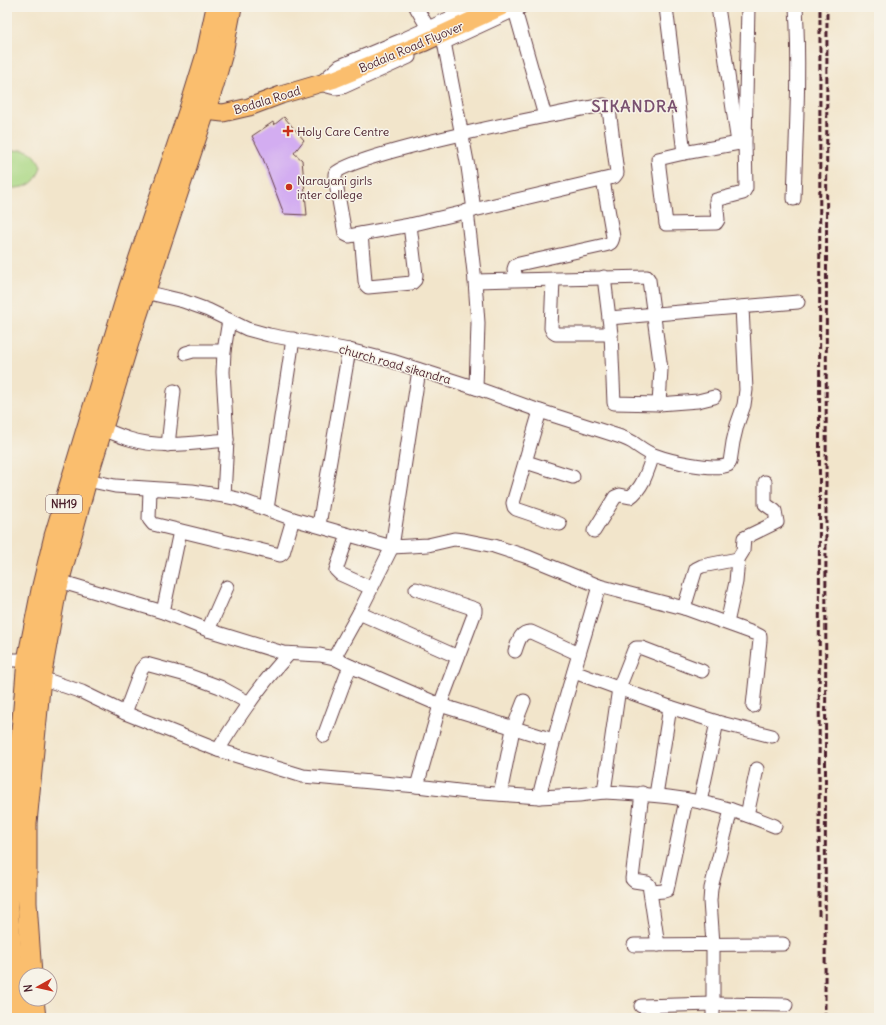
<svg xmlns="http://www.w3.org/2000/svg" width="886" height="1025" viewBox="0 0 886 1025" font-family="Delius,sans-serif">
	<style>
		.green { fill: #abd885; stroke: #7a7c58 }
		.building { fill: #d3adf1 }
		.lines { fill: none; stroke-linecap: round; stroke-linejoin: round }
		.minor-casing { stroke: #633d43; stroke-width: 15 }
		.major-casing { stroke: #633d43; stroke-width: 19 }
		.highway-casing { stroke: #633d43; stroke-width: 21 }
		.minor { stroke: #fff; stroke-width: 13 }
		.major { stroke: #fabe6e; stroke-width: 17 }
		.highway { stroke: #fabe6e; stroke-width: 19 }
		.rail { stroke: #4a1f2b; stroke-width: 3; stroke-dasharray: 6 3; stroke-linecap: butt }
		.poi-dot { fill: #c8321e; stroke: #f7f3e8; stroke-width: 1.5 }
		.labels { text-anchor: middle; dominant-baseline: central; stroke-width: 3; stroke-linejoin: round; paint-order: stroke }
		.shield { fill: #f7f3e8; stroke: #7e5f64; stroke-width: 1 }
		.shield-label { font-size: 11px; font-weight: bold; fill: #4a1f2b }
		.street-label { font-size: 12px; fill: #4a1f2b; stroke: #f7f3e8 }
		.poi-label { font-size: 12px; fill: #4a1f2b; stroke: #f7f3e8; text-anchor: start }
		.district-label { font-size: 16px; font-weight: bold; letter-spacing: 1px; fill: #7a5170; stroke: #f7f3e8 }
	</style>
	<rect width="100%" height="100%" fill="#f7f3e8"/>
	<filter id="ink" filterUnits="userSpaceOnUse"><feTurbulence type="fractalNoise" baseFrequency=".025" numOctaves="2"/><feDisplacementMap in="SourceGraphic" scale="8" xChannelSelector="R" yChannelSelector="G"/><feConvolveMatrix kernelMatrix="1 2 1 2 8 2 1 2 1" color-interpolation-filters="sRGB"/></filter>
	<filter id="wash" filterUnits="userSpaceOnUse"><feTurbulence type="fractalNoise" baseFrequency=".012" numOctaves="4" result="noise"/><feDisplacementMap in="SourceGraphic" scale="16" xChannelSelector="R" yChannelSelector="G"/><feGaussianBlur stdDeviation="0.9" result="paint"/><feColorMatrix in="noise" values="0 0 0 0 0 0 0 0 0 0 0 0 0 0 0 0 0 1.4 0 .05"/><feComposite in="paint" operator="in"/></filter>
	<g filter="url(#wash)">
		<rect width="100%" height="100%" fill="#f2e5cb"/>
		<path class="green" d="M22 150C32 150 37 157 41 166 35 187 26 187 7 189V151Z"/>
		<g id="blocks">
			<path class="building" d="M284 117 304 140 294 153 302 160 307 215 284 214 262 156 252 136 273 122 274 125Z"/>
		</g>
	</g>
	<g filter="url(#ink)">
		<use href="#blocks" fill-opacity="0" stroke="#633d43" stroke-width="1"/>
		<g class="lines">
			<defs>
				<g id="minor">
					<path d="M416 7 428 28"/>
					<path d="M514 7 545 116"/>
					<path d="M666 7 684 153"/>
					<path d="M718 7 738 143"/>
					<path d="M444 42 468 167 474 210"/>
					<path d="M445 42 521 7"/>
					<path d="M324 80 340 66 402 40 474 7"/>
					<path d="M320 84 335 88 343 87 409 57"/>
					<path d="M604 105 608 107 609 109 617 173 614 177 410 225 349 236 345 234 335 178V174C348 154 568 111 604 105Z"/>
					<path d="M745 142 684 153 658 159 666 224 716 223 718 220 716 200 743 193 746 188 745 142 748 7"/>
					<path d="M794 199C796 135 800 71 796 7"/>
					<path d="M361 234 365 281 366 285 368 287 412 283 415 280 416 275 410 225"/>
					<path d="M604 277 611 334 614 403 659 404"/>
					<path d="M516 279 514 269 515 266 519 264 605 245C610 244 612 243 613 237L603 180"/>
					<path d="M553 279 551 328 553 332 556 334H611"/>
					<path d="M475 281 647 277 649 280 661 369 659 404 698 401 714 397"/>
					<path d="M145 292 183 301 208 310 247 329 269 335 349 350 392 361 476 388 478 323 475 281 467 211"/>
					<path d="M609 318 798 302"/>
					<path d="M186 353 193 351H224"/>
					<path d="M419 370 392 547 428 545 454 539 464 540 494 546 528 557 599 586 684 608 756 634 760 636V640L753 706"/>
					<path d="M476 388 540 411 618 436C624 438 630 440 635 444 641 448 647 453 654 455 670 461 712 471 728 465L730 462 733 442 737 425 744 405 746 390 742 307"/>
					<path d="M540 411 513 503 514 507 516 509 560 524"/>
					<path d="M103 429C111 432 120 436 129 439 161 449 194 443 227 440"/>
					<path d="M168 445 174 391"/>
					<path d="M526 462 573 477"/>
					<path d="M87 480 115 486 192 491 224 496 238 499 293 519 392 547 359 613 334 658"/>
					<path d="M150 489 149 519 153 524 280 555 283 553 293 519"/>
					<path d="M224 496 227 440 223 372 224 351 229 320"/>
					<path d="M267 509 293 339"/>
					<path d="M319 525 349 350"/>
					<path d="M594 531 615 497 620 495 630 497C643 488 648 470 653 455"/>
					<path d="M348 535 336 570 340 574 371 588"/>
					<path d="M59 581 163 612 208 630 283 653 320 655 334 658 350 666 440 705 553 740"/>
					<path d="M416 589 475 609V612L440 705 417 786"/>
					<path d="M684 608 696 569 702 566 738 559 743 551 744 538 777 522 775 511 765 504V482"/>
					<path d="M163 612 180 531"/>
					<path d="M359 613 458 657"/>
					<path d="M727 623 736 582 738 559"/>
					<path d="M208 630 227 587"/>
					<path d="M515 651C518 643 520 631 531 632L579 654"/>
					<path d="M7 660H27"/>
					<path d="M702 671 642 648H636L634 650 619 688 604 792C647 794 690 797 732 810 746 815 761 820 775 826"/>
					<path d="M574 672 670 707 717 722 772 736"/>
					<path d="M41 678 82 692 125 713 218 750 303 776 417 786 467 792 539 797 579 795 604 792"/>
					<path d="M125 713 141 670 146 664 190 676 220 687 249 703"/>
					<path d="M324 736 350 666"/>
					<path d="M218 750C239 716 261 683 289 654"/>
					<path d="M642 793 632 879 634 881 647 883 649 885 658 945"/>
					<path d="M500 794 513 729 524 701"/>
					<path d="M656 795 670 707"/>
					<path d="M539 797C556 726 579 656 599 586"/>
					<path d="M700 802 717 722"/>
					<path d="M747 815 757 769"/>
					<path d="M651 892 664 891 667 890 686 800"/>
					<path d="M634 945 783 944"/>
					<path d="M641 1006 713 1004 786 1005"/>
					<path d="M713 1018V944L710 901 711 888 731 810"/>
				</g>
				<path id="major" d="M192 107 205 111 223 113 249 107 281 95 335 79 423 43 501 7"/>
				<g id="highway">
					<path d="M32 975 27 903V823L41 678 56 594 87 480 135 323 214 85 223 53 232 7"/>
					<path d="M34 999 36 1018"/>
					<path d="M18 1018 8 907 13 827 27 660 41 590 54 536 129 287 190 106 206 54 216 7"/>
				</g>
			</defs>
			<use href="#minor" class="minor-casing"/>
			<use href="#major" class="major-casing"/>
			<use href="#highway" class="highway-casing"/>
			<use href="#minor" class="minor"/>
			<use href="#major" class="major"/>
			<use href="#highway" class="highway"/>
			<g class="rail">
				<path d="M819 916 820 7"/>
				<path d="M825 1018 827 7"/>
			</g>
		</g>
	</g>
	<g class="poi-dot">
		<path d="M286 125h4v4h4v4h-4v4h-4v-4h-4v-4h4z"/>
		<circle cx="289" cy="187" r="4"/>
	</g>
	<g class="labels">
		<rect class="shield" x="46" y="495" width="36" height="18" rx="3"/>
		<g class="shield-label">
			<text x="64" y="504">NH19</text>
		</g>
		<g class="street-label">
			<text transform="translate(411 47) rotate(-23)">Bodala Road Flyover</text>
			<text transform="translate(267 100) rotate(-17)">Bodala Road</text>
			<text transform="translate(395 364) rotate(16)">church road sikandra</text>
		</g>
		<g class="poi-label">
			<text x="297" y="131">Holy Care Centre</text>
			<text x="297" y="180">Narayani girls<tspan x="297" dy="14">inter college</tspan></text>
		</g>
		<g class="district-label">
			<text x="635" y="106">SIKANDRA</text>
		</g>
	</g>
	<rect width="886" height="1025" fill="none" stroke="#f7f3e8" stroke-width="24"/>
	<g transform="translate(38 987) rotate(262)"><circle r="19" fill="#f7f3e8" stroke="#b29e9c"/>
	<path d="M0-3L7 15L0 10L-7 15Z" fill="#c8321e"/>
	<text y="-6" font-size="11" font-weight="bold" text-anchor="middle" fill="#4a1f2b">N</text>
	</g>
</svg>
